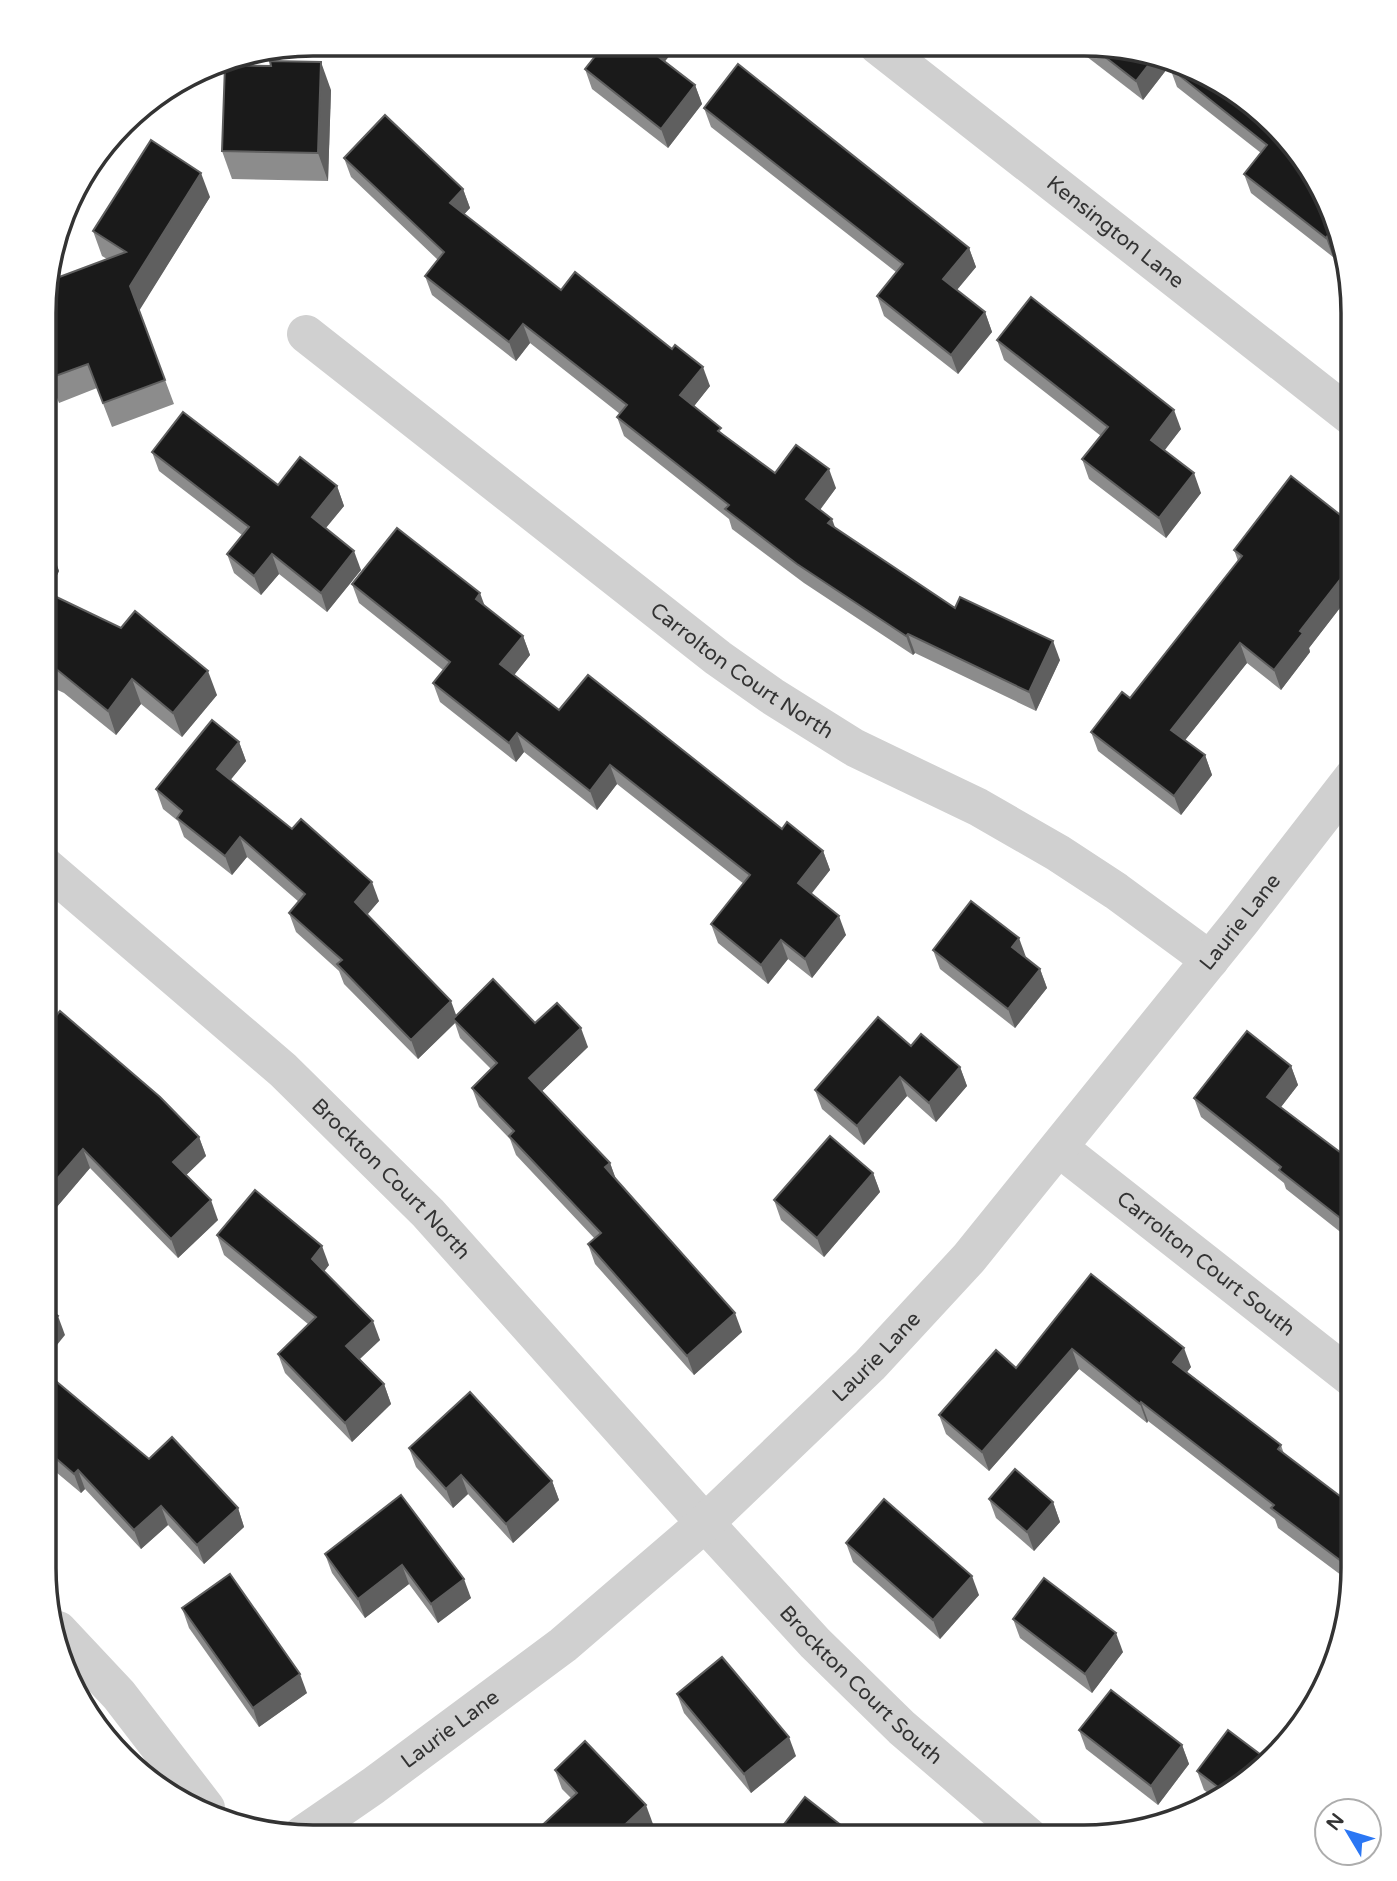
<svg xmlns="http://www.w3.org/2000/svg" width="1397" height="1881" viewBox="0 0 1397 1881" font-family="'Varela Round',sans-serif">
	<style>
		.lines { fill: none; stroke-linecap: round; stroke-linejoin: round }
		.minor { stroke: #d0d0d0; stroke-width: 38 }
		.wall { fill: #8c8c8c }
		.shaded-wall { fill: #5f5f5f }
		.building { fill: #1a1a1a; stroke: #5f5f5f; stroke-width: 2 }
		.labels { text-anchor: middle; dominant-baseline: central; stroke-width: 7; stroke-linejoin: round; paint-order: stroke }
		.street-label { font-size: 21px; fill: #333; stroke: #fff }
		.rim { fill: none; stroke: #333; stroke-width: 3.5 }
	</style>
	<rect width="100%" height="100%" fill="#fff"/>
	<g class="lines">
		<g class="minor">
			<path id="s1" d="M877 45 1353 418"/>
			<path id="s2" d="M306 334 718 658 772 696 855 748 978 807 1058 853 1116 891 1210 960"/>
			<path id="s3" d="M45 866 283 1070 428 1213 705 1523 815 1643 902 1728 1029 1837"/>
			<path id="s4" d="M1059 1148 1353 1379"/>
			<path d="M58 1630 119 1695 206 1808"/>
			<path id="s5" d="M302 1835 373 1786 563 1645 705 1523 870 1365 969 1258 1242 920 1353 777"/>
		</g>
	</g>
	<g class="wall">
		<path d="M595 45H678L665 61 695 85 702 104 668 148 592 89 585 69 601 49Z"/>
		<path d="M1073 46H1120L1170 65 1143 100Z"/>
		<path d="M1170 68 1234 89 1325 194 1333 257 1251 193 1244 174 1261 153 1177 87Z"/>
		<path d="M331 90 328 181 232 179 222 151Z"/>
		<path d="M704 108 969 248 976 267 957 290 985 312 992 332 958 374 884 316 877 296 896 272 711 127Z"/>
		<path d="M344 158 463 189 470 208 464 214 561 290 710 386 694 406 724 435 775 473 836 488 820 510 835 528 955 608 1060 660 1036 711 915 653 913 655 804 583 732 529 729 519 624 436 617 417 620 414 530 343 516 361 432 295 425 276 438 260 351 177Z"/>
		<path d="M210 197 139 310 174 404 112 427 97 388 59 403 46 369 107 259 102 256 93 231Z"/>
		<path d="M997 340 1181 429 1164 450 1201 493 1166 538 1089 479 1082 459 1101 436 1004 360Z"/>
		<path d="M152 452 278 485 337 486 344 506 326 528 361 570 327 612 279 574 261 595 234 573 227 554 242 535 159 471Z"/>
		<path d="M1353 525V591L1309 648 1310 652 1281 690 1247 663 1185 740 1205 755 1212 775 1181 815 1098 751 1091 732 1130 698 1238 561 1234 550Z"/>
		<path d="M46 544 59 571 48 593 217 695 182 737 141 704 116 735 64 693 45 684Z"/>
		<path d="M352 584 484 605 523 636 530 655 514 675 559 710 823 851 830 870 811 893 846 935 812 978 788 959 768 984 718 943 711 924 744 884 617 784 597 810 524 752 516 762 440 702 433 683 443 670 359 603Z"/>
		<path d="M239 742 246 761 230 780 379 901 367 914 456 1016 535 1023 588 1047 542 1091 610 1163 616 1180 742 1332 694 1375 595 1264 588 1244 595 1239 516 1155 510 1139 479 1107 472 1088 491 1069 460 1038 455 1023 418 1059 344 984 339 971 296 932 289 913 299 902 247 857 232 875 184 837 178 821 163 809 156 789Z"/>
		<path d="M933 950 1025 958 1040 969 1047 988 1015 1028 940 969Z"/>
		<path d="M45 1029 199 1137 206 1156 186 1175 218 1220 178 1258 90 1168 44 1222Z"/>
		<path d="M911 1046 960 1067 967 1086 936 1122 907 1096 864 1145 822 1109 815 1090Z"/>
		<path d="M1291 1066 1298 1085 1281 1107 1353 1162V1242L1286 1189 1284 1183 1201 1117 1194 1098Z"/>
		<path d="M873 1173 880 1192 824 1257 781 1220 774 1200Z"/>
		<path d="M217 1235 329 1265 324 1271 380 1340 360 1359 384 1384 391 1404 352 1442 285 1373 278 1354 308 1324 224 1255Z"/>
		<path d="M1091 1274 1191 1367 1187 1372 1281 1445 1284 1454 1353 1506V1584L1278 1528 1275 1519 1148 1421 1147 1423 1079 1369 989 1471 946 1434 939 1415 1016 1368Z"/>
		<path d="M44 1374 149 1459 238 1508 244 1527 204 1564 168 1525 141 1549 85 1489 81 1493 44 1462Z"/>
		<path d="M409 1448 552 1481 559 1500 513 1543 468 1494 453 1508 416 1467Z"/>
		<path d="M401 1495 471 1598 438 1623 409 1584 365 1618 332 1573 325 1554Z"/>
		<path d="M989 1499 1053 1502 1060 1522 1034 1551 996 1518Z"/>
		<path d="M846 1543 979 1595 940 1639 853 1562Z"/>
		<path d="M182 1608 307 1693 259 1727 189 1628Z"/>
		<path d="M1013 1619 1123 1652 1092 1693 1020 1638Z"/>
		<path d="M677 1694 796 1756 751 1793 684 1713Z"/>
		<path d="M1079 1730 1182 1745 1189 1764 1158 1805 1086 1749Z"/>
		<path d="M555 1770 653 1824 640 1836H539L537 1830 571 1798 562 1789Z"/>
		<path d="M1197 1771H1261L1217 1800 1204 1790Z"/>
	</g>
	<g class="shaded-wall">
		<path d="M656 45H678L658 70 651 51Z"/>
		<path d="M1153 59 1170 65 1143 100 1136 81Z"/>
		<path d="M321 62 331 90 328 181 318 153Z"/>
		<path d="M695 85 702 104 668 148 661 129Z"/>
		<path d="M201 173 210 197 139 311 130 286Z"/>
		<path d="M463 189 470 208 457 222 450 203Z"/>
		<path d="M1333 228 1339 250 1333 257 1326 238Z"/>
		<path d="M969 248 976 267 950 298 943 279Z"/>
		<path d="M985 312 992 332 958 374 951 355Z"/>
		<path d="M523 324 530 343 516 361 509 342Z"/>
		<path d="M703 367 710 386 687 415 680 395Z"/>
		<path d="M1174 410 1181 429 1158 459 1151 440Z"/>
		<path d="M829 469 836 488 813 519 806 499Z"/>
		<path d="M1194 473 1201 493 1166 538 1159 518Z"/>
		<path d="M337 486 344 506 319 536 312 517Z"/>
		<path d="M832 519 839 538 828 523Z"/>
		<path d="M51 547 59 571 46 599V557Z"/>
		<path d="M354 551 361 570 327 612 321 593Z"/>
		<path d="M272 554 279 574 261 595 254 576Z"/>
		<path d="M1353 563V591L1309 648 1310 652 1281 690 1274 670 1300 631Z"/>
		<path d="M480 593 487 612 476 599Z"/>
		<path d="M908 634 915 653 913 655 906 636Z"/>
		<path d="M523 636 530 655 507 684 500 664Z"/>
		<path d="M1053 641 1060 660 1036 711 1029 692Z"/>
		<path d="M1240 643 1247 663 1178 749 1171 730Z"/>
		<path d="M208 671 217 695 182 737 173 713Z"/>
		<path d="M132 679 141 704 116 735 108 711Z"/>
		<path d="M517 733 524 752 516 762 509 743Z"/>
		<path d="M239 742 246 761 224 788 217 769Z"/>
		<path d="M1205 755 1212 775 1181 815 1174 796Z"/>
		<path d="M610 765 617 784 597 810 590 791Z"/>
		<path d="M240 837 247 857 232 875 225 856Z"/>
		<path d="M823 851 830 870 805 902 798 883Z"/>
		<path d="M372 882 379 901 362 921 355 902Z"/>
		<path d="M839 916 846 935 812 978 805 959Z"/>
		<path d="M1019 938 1026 957 1012 947Z"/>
		<path d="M781 940 788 959 768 984 761 965Z"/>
		<path d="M1040 969 1047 988 1015 1028 1008 1009Z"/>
		<path d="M451 1001 458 1020 453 1019 455 1023 418 1059 411 1040Z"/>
		<path d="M581 1028 588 1047 536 1097 529 1078Z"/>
		<path d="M1291 1066 1298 1085 1274 1116 1267 1097Z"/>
		<path d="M960 1067 967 1086 936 1122 929 1103Z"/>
		<path d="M900 1077 907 1096 864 1145 857 1126Z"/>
		<path d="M199 1137 206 1156 180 1181 173 1162Z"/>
		<path d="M83 1149 90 1168 44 1222V1194Z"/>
		<path d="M610 1163 617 1182 605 1167Z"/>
		<path d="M873 1173 880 1192 824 1257 817 1238Z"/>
		<path d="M211 1200 218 1220 178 1258 171 1239Z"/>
		<path d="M322 1246 329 1265 319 1278 312 1259Z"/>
		<path d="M735 1313 742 1332 694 1375 687 1356Z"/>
		<path d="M58 1316 65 1335 44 1361V1333Z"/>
		<path d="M373 1321 380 1340 353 1365 346 1346Z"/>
		<path d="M1184 1348 1191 1367 1180 1381 1173 1362Z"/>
		<path d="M1072 1349 1079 1369 989 1471 982 1452Z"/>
		<path d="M384 1384 391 1404 352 1442 345 1423Z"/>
		<path d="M1141 1402 1148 1421 1147 1423 1140 1404Z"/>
		<path d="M78 1470 85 1489 81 1493 74 1474Z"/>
		<path d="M461 1475 468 1494 453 1508 446 1489Z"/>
		<path d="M552 1481 559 1500 513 1543 506 1524Z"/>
		<path d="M1053 1502 1060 1522 1034 1551 1027 1532Z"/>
		<path d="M161 1506 168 1525 141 1549 134 1530Z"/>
		<path d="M238 1508 244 1527 204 1564 197 1545Z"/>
		<path d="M402 1565 409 1584 365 1618 358 1599Z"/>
		<path d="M972 1576 979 1595 940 1639 933 1620Z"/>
		<path d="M464 1579 471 1598 438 1623 431 1604Z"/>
		<path d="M1116 1633 1123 1652 1092 1693 1085 1674Z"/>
		<path d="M300 1674 307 1693 259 1727 253 1708Z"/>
		<path d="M789 1737 796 1756 751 1793 744 1774Z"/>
		<path d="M1182 1745 1189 1764 1158 1805 1151 1786Z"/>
		<path d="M646 1805 653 1824 640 1836H613Z"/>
	</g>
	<g class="building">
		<path d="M604 45H656L651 51 695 85 661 129 585 69Z"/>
		<path d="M1091 46H1120L1153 59 1136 81Z"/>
		<path d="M270 61 321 62 318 153 222 151 225 65 271 66Z"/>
		<path d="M738 64 969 248 943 279 985 312 951 355 877 296 903 264 704 108Z"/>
		<path d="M1172 66 1234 89 1287 136 1325 194 1333 228 1326 238 1244 174 1267 145 1170 68Z"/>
		<path d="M385 115 463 189 450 203 561 290 575 272 672 349 675 345 703 367 680 395 721 428 718 431 775 473 796 445 829 469 806 499 832 519 828 523 955 608 960 597 1053 641 1029 692 908 634 906 636 797 564 725 509 729 505 617 417 627 405 523 324 509 342 425 276 444 252 344 158Z"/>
		<path d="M151 140 201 173 130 286 165 380 103 403 88 364 50 378 46 368V282L126 252 93 231Z"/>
		<path d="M1031 297 1174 410 1151 440 1194 473 1159 518 1082 459 1108 427 997 340Z"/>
		<path d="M183 412 278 485 300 457 337 486 312 517 354 551 321 593 272 554 254 576 227 554 249 527 152 452Z"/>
		<path d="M1291 476 1353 525V563L1300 631 1303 633 1274 670 1240 643 1171 730 1205 755 1174 796 1091 732 1122 692 1130 698 1242 556 1234 550Z"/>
		<path d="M397 528 480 593 476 599 523 636 500 664 559 710 588 675 782 829 787 822 823 851 798 883 839 916 805 959 781 940 761 965 711 924 750 875 610 765 590 791 517 733 509 743 433 683 450 662 352 584Z"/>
		<path d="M46 544 51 547 46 557Z"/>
		<path d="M46 592 121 628 135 611 208 671 173 713 132 679 108 711 55 668 45 664Z"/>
		<path d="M212 720 239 742 217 769 292 829 301 819 372 882 355 902 451 1001 411 1040 337 964 342 960 289 913 305 894 240 837 225 856 177 818 182 811 156 789Z"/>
		<path d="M971 901 1019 938 1012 947 1040 969 1008 1009 933 950Z"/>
		<path d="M493 979 535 1023 557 1003 581 1028 529 1078 610 1163 605 1167 735 1313 687 1356 588 1244 601 1233 509 1136 514 1131 472 1088 497 1063 453 1019Z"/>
		<path d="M60 1011 160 1097 199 1137 173 1162 211 1200 171 1239 83 1149 44 1194 45 1029Z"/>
		<path d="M878 1017 911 1046 921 1034 960 1067 929 1103 900 1077 857 1126 815 1090Z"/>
		<path d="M1247 1031 1291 1066 1267 1097 1353 1162V1228L1279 1170 1281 1167 1194 1098Z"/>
		<path d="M830 1136 873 1173 817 1238 774 1200Z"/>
		<path d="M255 1190 322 1246 312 1259 373 1321 346 1346 384 1384 345 1423 278 1354 316 1317 217 1235Z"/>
		<path d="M1091 1274 1184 1348 1173 1362 1281 1445 1278 1449 1353 1506V1570L1271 1508 1274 1505 1141 1402 1140 1404 1072 1349 982 1452 939 1415 996 1350 1016 1368Z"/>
		<path d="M44 1305 58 1316 44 1333Z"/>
		<path d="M45 1372 149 1459 172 1437 238 1508 197 1545 161 1506 134 1530 78 1470 74 1474 44 1448V1374Z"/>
		<path d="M470 1392 552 1481 506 1524 461 1475 446 1489 409 1448Z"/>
		<path d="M1015 1469 1053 1502 1027 1532 989 1499Z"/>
		<path d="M401 1495 464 1579 431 1604 402 1565 358 1599 325 1554Z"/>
		<path d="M884 1499 972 1576 933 1620 846 1543Z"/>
		<path d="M230 1574 300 1674 253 1708 182 1608Z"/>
		<path d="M1044 1578 1116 1633 1085 1674 1013 1619Z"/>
		<path d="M722 1657 789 1737 744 1774 677 1694Z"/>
		<path d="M1111 1690 1182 1745 1151 1786 1079 1730Z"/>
		<path d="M1228 1730 1269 1761 1261 1771 1227 1794 1197 1771Z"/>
		<path d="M585 1741 646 1805 613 1836H542L537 1830 577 1793 555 1770Z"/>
		<path d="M805 1797 856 1837 775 1836Z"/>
	</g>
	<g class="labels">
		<g class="street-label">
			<text stroke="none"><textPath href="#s1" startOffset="303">Kensington Lane</textPath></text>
			<text stroke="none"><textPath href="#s2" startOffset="551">Carrolton Court North</textPath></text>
			<text stroke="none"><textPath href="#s5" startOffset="1316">Laurie Lane</textPath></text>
			<text stroke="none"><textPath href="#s3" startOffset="467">Brockton Court North</textPath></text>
			<text stroke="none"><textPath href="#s4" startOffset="187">Carrolton Court South</textPath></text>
			<text stroke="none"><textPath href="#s5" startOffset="749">Laurie Lane</textPath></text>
			<text stroke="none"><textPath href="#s3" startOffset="1158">Brockton Court South</textPath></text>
			<text stroke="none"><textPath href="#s5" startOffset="182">Laurie Lane</textPath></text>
		</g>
	</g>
	<path d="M0 0H1397V1881H0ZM313 56H1084A257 257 0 0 1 1341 313V1568A257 257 0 0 1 1084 1825H313A257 257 0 0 1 56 1568V313A257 257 0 0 1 313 56Z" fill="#fff" fill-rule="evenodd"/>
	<path class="rim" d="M313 56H1084A257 257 0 0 1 1341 313V1568A257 257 0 0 1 1084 1825H313A257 257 0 0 1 56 1568V313A257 257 0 0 1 313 56Z"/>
	<g transform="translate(1348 1832) rotate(308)"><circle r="33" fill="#ffffff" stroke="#adadad" stroke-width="2"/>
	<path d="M0-5L12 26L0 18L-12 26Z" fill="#2b77f4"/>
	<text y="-10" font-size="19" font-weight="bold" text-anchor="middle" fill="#333333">N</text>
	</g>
</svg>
